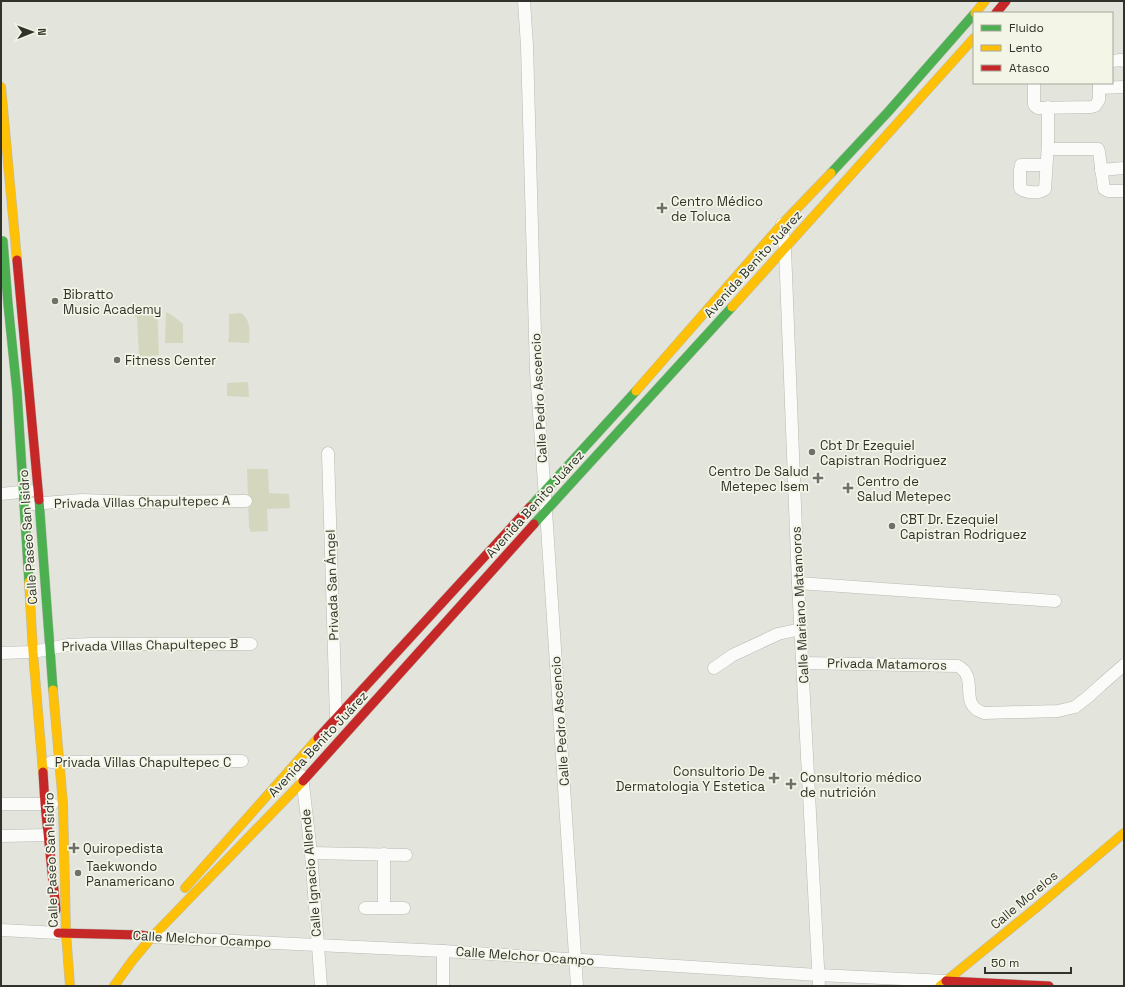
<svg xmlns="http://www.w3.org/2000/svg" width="1125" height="987" viewBox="0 0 1125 987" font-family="'Space Grotesk',sans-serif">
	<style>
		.green { fill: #d4d7be }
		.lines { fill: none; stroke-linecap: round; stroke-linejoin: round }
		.street-casing { stroke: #b9bab4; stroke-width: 13 }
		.fast-casing { stroke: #b9bab4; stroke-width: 10 }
		.slow-casing { stroke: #b9bab4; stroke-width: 10 }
		.jam-casing { stroke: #b9bab4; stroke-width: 10 }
		.street { stroke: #fbfbfa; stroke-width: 12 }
		.fast { stroke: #4caf50; stroke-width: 9 }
		.slow { stroke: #ffc107; stroke-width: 9 }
		.jam { stroke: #c62828; stroke-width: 9 }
		.poi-dot { fill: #6f706a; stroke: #f3f5e6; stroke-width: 1.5 }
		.labels { text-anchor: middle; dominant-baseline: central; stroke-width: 3.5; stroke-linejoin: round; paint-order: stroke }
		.poi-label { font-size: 13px; fill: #31322c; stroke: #f3f5e6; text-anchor: start }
		.street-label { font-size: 13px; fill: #31322c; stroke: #f3f5e6 }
	</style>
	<rect width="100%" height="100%" fill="#e3e4dc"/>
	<g class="green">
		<path d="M132 307 157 308 159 355 139 357 137 317 131 315Z"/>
		<path d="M166 312 173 316 183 324V343H165Z"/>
		<path d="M241 313C251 320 250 332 249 343L228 342 229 336V314Z"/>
		<path d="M248 382 249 397 227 396V383Z"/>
		<path d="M247 469H268L269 493 289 494 290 508 267 509 268 531 251 532 249 527Z"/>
	</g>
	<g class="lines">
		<defs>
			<g id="street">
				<path d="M524 1 527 46 536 371 546 511 577 986"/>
				<path d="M1112 61 1121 60 1124 61"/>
				<path d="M1034 83V104L1035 106 1038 108 1091 107 1095 106 1099 100V83"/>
				<path d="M1099 88 1124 87"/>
				<path d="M1048 149H1098L1099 152 1104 189 1108 191H1124"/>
				<path d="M1046 165H1021L1020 170V188C1025 193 1040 194 1045 189L1048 143V107"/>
				<path d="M1101 170 1124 168"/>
				<path d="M782 224 785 249 798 583 819 986"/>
				<path d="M328 453 336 718"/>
				<path d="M1 494 30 491"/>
				<path d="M31 504 82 500 136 502 246 501"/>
				<path d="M798 583 1055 601"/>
				<path d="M1 653 33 652 68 645 92 644H251"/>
				<path d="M803 663 958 666C980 678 957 705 984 713L1058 711 1075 707 1089 696 1101 685 1124 665"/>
				<path d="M714 668 733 655 778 634 801 629"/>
				<path d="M51 762 242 761"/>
				<path d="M302 776 311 853 321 986"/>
				<path d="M1 804H52"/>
				<path d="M1 836 48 835"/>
				<path d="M311 853 406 855"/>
				<path d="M365 908H404"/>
				<path d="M384 908V854"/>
				<path d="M1 930 58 933"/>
				<path d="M152 937 443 951 818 975 946 981"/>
				<path d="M443 951V986"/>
			</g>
			<g id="fast">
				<path d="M831 173 888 112 974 14"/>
				<path d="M3 241 8 304 17 392 29 582"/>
				<path d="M39 500 53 690"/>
				<path d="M530 507 636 391"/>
				<path d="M534 524 732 307"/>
			</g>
			<g id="slow">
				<path d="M975 13 985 1"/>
				<path d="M1 87 17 260"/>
				<path d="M732 307 974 38"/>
				<path d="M636 391 782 224 831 173"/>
				<path d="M29 582 33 652 43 772"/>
				<path d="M53 690 63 804 66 933 70 986"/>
				<path d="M185 888 318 738"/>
				<path d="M114 986 132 961 152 937 303 781"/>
				<path d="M940 986 1037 907 1124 833"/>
			</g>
			<g id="jam">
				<path d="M996 13 1006 1"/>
				<path d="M17 260 39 500"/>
				<path d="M318 738 530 507"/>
				<path d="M43 772 45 804 56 910"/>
				<path d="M303 781 534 524"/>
				<path d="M58 933 140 935 152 937"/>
				<path d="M946 981 1049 986"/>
			</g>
		</defs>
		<use href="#street" class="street-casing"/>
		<use href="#fast" class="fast-casing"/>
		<use href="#slow" class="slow-casing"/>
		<use href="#jam" class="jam-casing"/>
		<use href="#street" class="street"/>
		<use href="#fast" class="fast"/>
		<use href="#slow" class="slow"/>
		<use href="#jam" class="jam"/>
	</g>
	<g class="poi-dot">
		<path d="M660 202h4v4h4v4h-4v4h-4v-4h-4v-4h4z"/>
		<circle cx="55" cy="301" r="4"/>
		<circle cx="117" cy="360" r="4"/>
		<circle cx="812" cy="452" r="4"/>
		<path d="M816 472h4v4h4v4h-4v4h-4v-4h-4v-4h4z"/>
		<path d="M846 482h4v4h4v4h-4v4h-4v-4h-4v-4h4z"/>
		<circle cx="892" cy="526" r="4"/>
		<path d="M772 772h4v4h4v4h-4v4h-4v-4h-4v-4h4z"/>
		<path d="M789 778h4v4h4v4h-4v4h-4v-4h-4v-4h4z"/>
		<path d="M72 842h4v4h4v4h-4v4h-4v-4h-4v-4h4z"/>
		<circle cx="78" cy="873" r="4"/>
	</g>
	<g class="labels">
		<g class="poi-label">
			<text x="671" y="201">Centro Médico<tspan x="671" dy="15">de Toluca</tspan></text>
			<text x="63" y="294">Bibratto<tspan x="63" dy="15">Music Academy</tspan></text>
			<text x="125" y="360">Fitness Center</text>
			<text x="820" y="445">Cbt Dr Ezequiel<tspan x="820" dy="15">Capistran Rodriguez</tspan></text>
			<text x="809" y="471" text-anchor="end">Centro De Salud<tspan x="809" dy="15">Metepec Isem</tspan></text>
			<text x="857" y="481">Centro de<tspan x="857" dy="15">Salud Metepec</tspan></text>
			<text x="900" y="519">CBT Dr. Ezequiel<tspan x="900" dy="15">Capistran Rodriguez</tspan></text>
			<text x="765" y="771" text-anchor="end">Consultorio De<tspan x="765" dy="15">Dermatologia Y Estetica</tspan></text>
			<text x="800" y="777">Consultorio médico<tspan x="800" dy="15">de nutrición</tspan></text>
			<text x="83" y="848">Quiropedista</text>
			<text x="86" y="866">Taekwondo<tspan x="86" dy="15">Panamericano</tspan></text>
		</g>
		<g class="street-label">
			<text transform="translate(753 264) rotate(-48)">Avenida Benito Juárez</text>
			<text transform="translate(539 398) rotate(-93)">Calle Pedro Ascencio</text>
			<text transform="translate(142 502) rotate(-1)">Privada Villas Chapultepec A</text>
			<text transform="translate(535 504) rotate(-48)">Avenida Benito Juárez</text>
			<text transform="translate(28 537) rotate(-94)">Calle Paseo San Isidro</text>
			<text transform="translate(332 585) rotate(-92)">Privada San Ángel</text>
			<text transform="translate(800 605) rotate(-93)">Calle Mariano Matamoros</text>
			<text transform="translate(150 645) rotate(-1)">Privada Villas Chapultepec B</text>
			<text transform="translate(887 664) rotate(1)">Privada Matamoros</text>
			<text transform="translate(560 721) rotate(-94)">Calle Pedro Ascencio</text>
			<text transform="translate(318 744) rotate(-47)">Avenida Benito Juárez</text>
			<text x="143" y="762">Privada Villas Chapultepec C</text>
			<text transform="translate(51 860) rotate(-92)">Calle Paseo San Isidro</text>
			<text transform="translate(311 873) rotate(-95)">Calle Ignacio Allende</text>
			<text transform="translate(1024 900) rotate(-40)">Calle Morelos</text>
			<text transform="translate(202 939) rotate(3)">Calle Melchor Ocampo</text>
			<text transform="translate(525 956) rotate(4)">Calle Melchor Ocampo</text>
		</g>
	</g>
	<rect width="1125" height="987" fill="none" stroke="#31322c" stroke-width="4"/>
	<rect x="973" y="12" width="140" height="72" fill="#f3f5e6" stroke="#a5a79c"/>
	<rect x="981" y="25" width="20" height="6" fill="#4caf50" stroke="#a5a79c"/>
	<text x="1009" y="32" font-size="12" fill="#31322c">Fluido</text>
	<rect x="981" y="45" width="20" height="6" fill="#ffc107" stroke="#a5a79c"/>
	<text x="1009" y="52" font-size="12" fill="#31322c">Lento</text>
	<rect x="981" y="65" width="20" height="6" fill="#c62828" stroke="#a5a79c"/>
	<text x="1009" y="72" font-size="12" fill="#31322c">Atasco</text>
	<g transform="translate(32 32) rotate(89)" stroke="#f3f5e6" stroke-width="3" paint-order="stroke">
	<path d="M0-3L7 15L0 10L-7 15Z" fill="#31322c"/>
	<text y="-6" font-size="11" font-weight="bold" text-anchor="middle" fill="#31322c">N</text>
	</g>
	<path d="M985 967v6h86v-6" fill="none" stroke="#31322c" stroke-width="2"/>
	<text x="991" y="967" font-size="12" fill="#31322c" stroke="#f3f5e6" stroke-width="3" paint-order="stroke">50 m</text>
</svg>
